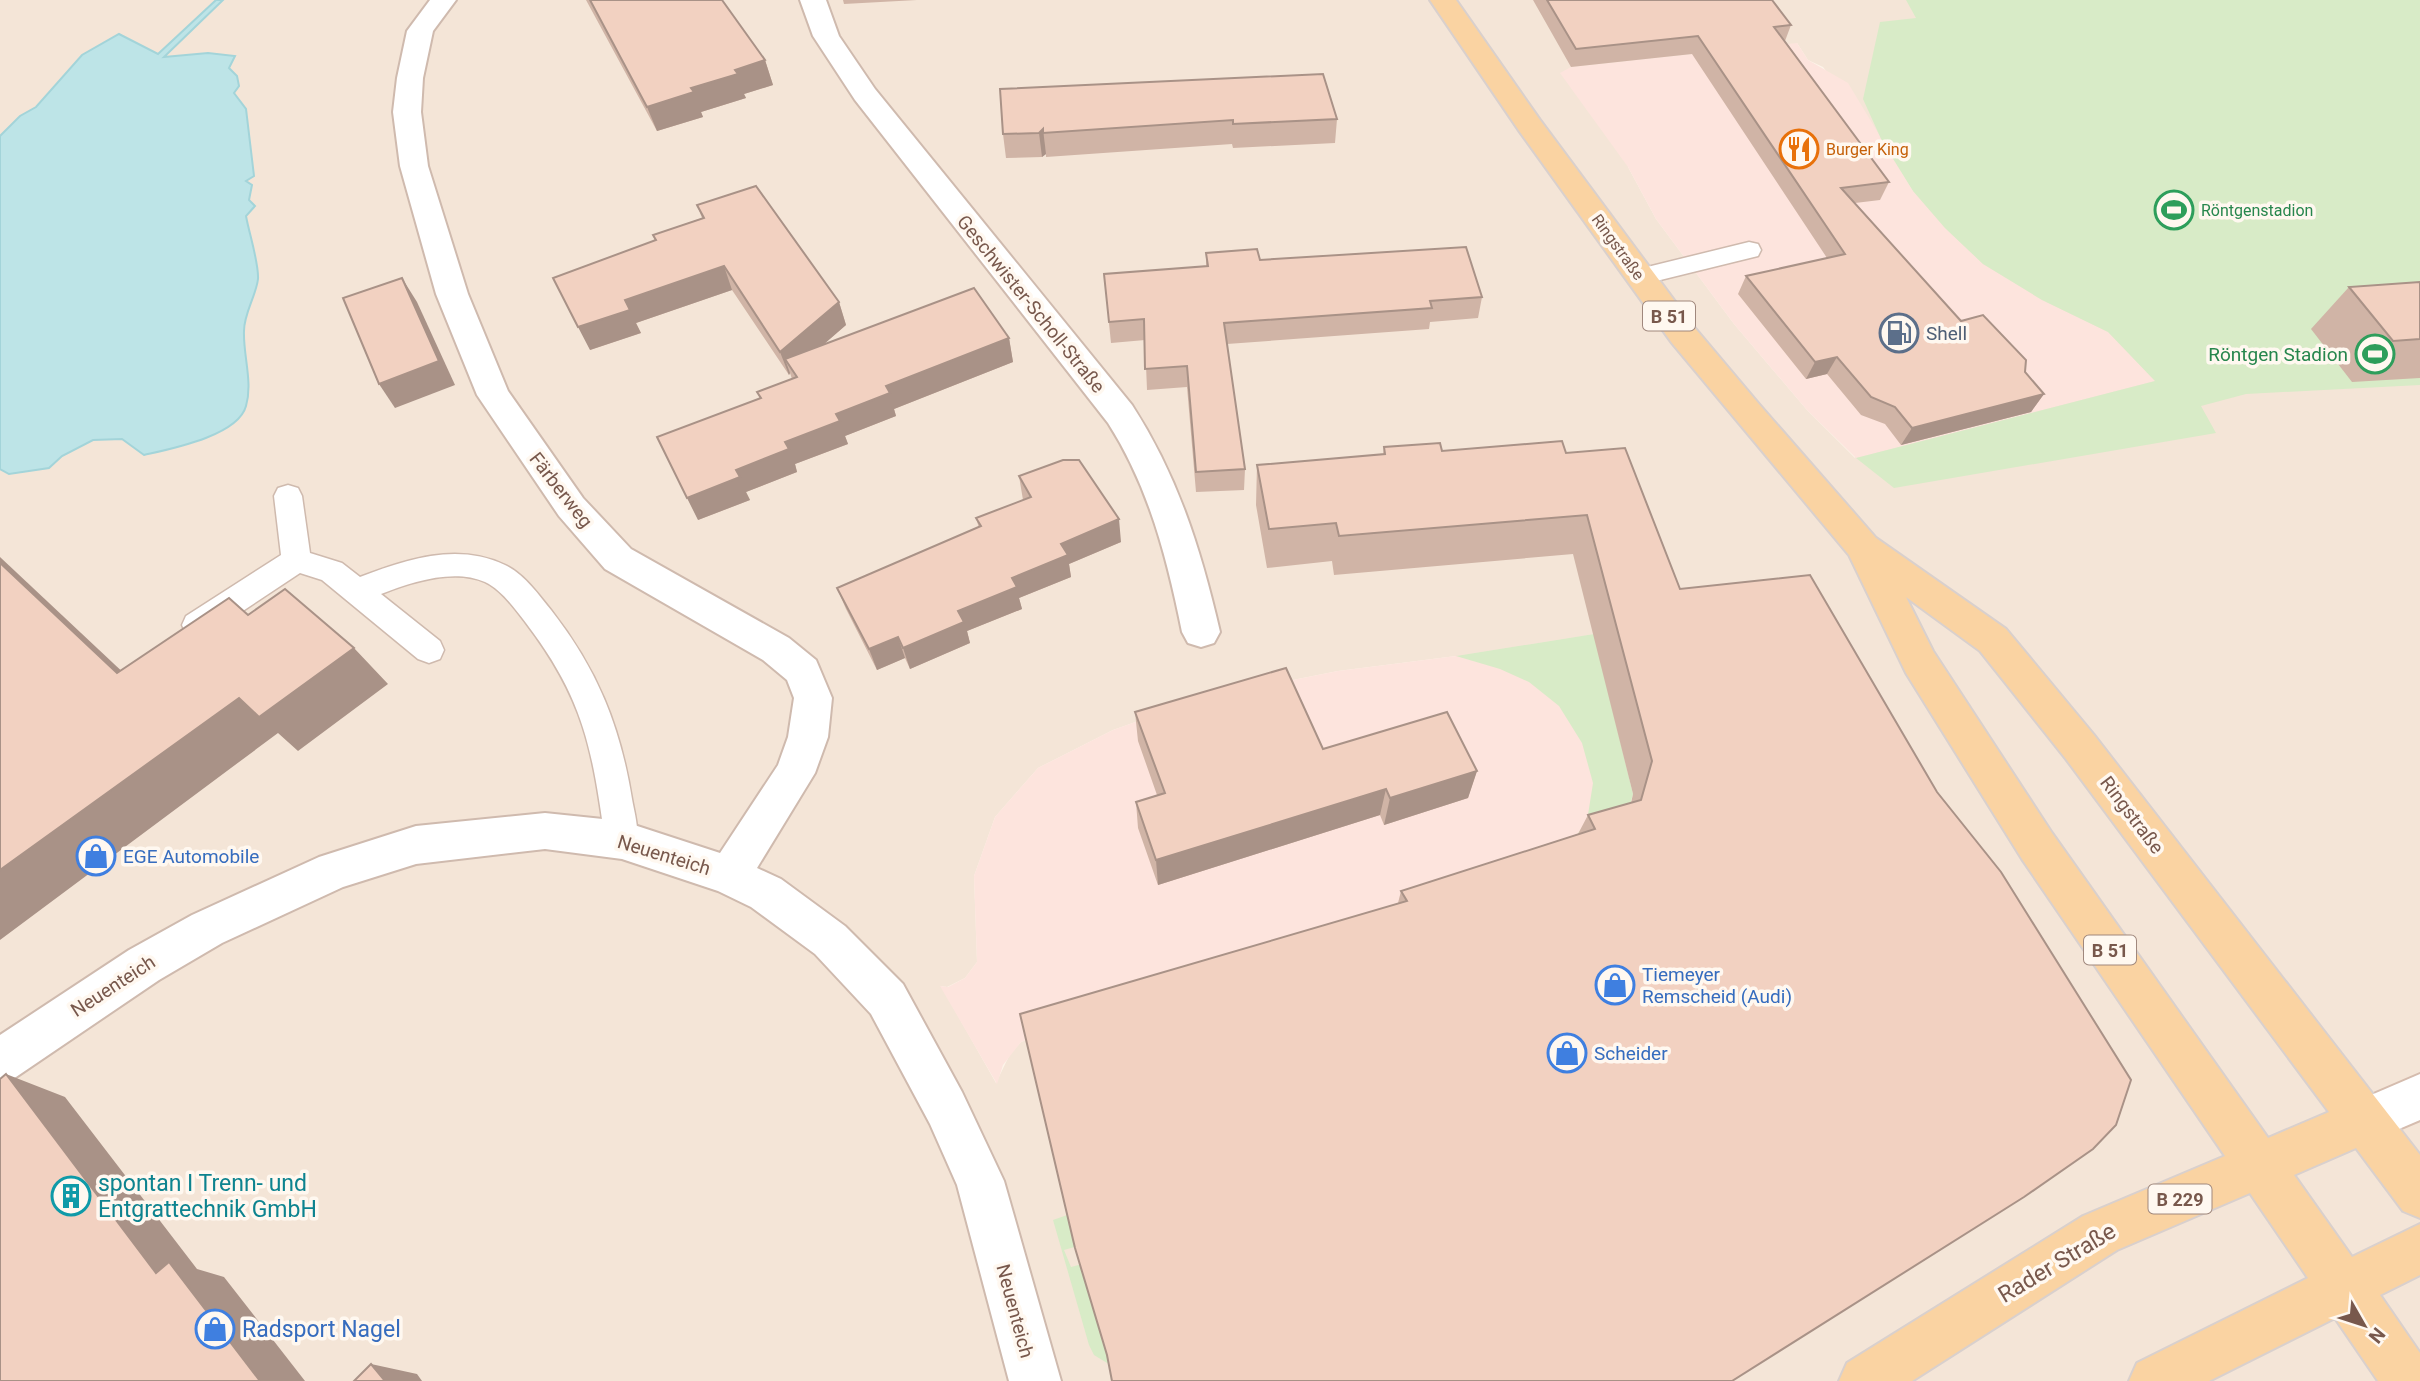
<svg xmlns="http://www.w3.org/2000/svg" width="2420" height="1381" viewBox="0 0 2420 1381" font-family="Roboto,sans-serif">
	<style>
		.residential { fill: #f4e5d7; fill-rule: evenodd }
		.commercial { fill: #fde4dd }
		.green { fill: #d8ebc7 }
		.water { fill: #bde4e7; stroke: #a3d4d9; stroke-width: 2 }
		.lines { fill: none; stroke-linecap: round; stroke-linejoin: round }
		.lane-casing { stroke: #cfbaae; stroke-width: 3 }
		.street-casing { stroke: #cfbaae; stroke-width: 4 }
		.secondary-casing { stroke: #d5bcae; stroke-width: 4 }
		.primary-casing { stroke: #d9d0cd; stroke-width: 4 }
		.lane { fill: #fff; fill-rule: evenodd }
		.street { fill: #fff; fill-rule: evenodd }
		.secondary { fill: #fff; fill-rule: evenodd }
		.primary { fill: #fad3a2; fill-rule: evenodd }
		.wall { fill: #d0b4a6 }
		.shaded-wall { fill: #a99287 }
		.building { fill: #f2d1c1; stroke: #a99287; stroke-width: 2 }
		.labels { text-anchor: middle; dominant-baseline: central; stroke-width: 7; stroke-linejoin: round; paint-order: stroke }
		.far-food-label { font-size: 16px; fill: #c56008; stroke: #fff8f0; text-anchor: start }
		.far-leisure-label { font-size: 16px; fill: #27864d; stroke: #fff8f0; text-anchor: start }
		.far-street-label { font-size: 16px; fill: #78584c; stroke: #fff8f0 }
		.shield { fill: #fff8f0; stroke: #a0887d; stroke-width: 2 }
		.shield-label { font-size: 18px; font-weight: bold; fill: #78584c }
		.street-label { font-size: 19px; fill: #78584c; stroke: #fff8f0 }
		.service-label { font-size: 19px; fill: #4e5e75; stroke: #fff8f0; text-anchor: start }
		.leisure-label { font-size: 19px; fill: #27864d; stroke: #fff8f0; text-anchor: end }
		.shop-label { font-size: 19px; fill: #366cbe; stroke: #fff8f0; text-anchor: start }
		.near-culture-label { font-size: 23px; fill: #0d838f; stroke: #fff8f0; text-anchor: start }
		.near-street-label { font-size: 23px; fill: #78584c; stroke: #fff8f0 }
		.near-shop-label { font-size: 23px; fill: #366cbe; stroke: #fff8f0; text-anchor: start }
	</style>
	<rect width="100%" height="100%" fill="#fdf4e9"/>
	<path class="residential" d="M0 0H2420V1381H1718L2086 1103 1456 656 1338 671 1203 698 1113 730 1038 768 995 817 974 876 977 962 965 978 947 987 941 986 996 1083 1010 1054 1021 1042 1029 1039 1115 1381H0ZM1797 43 1808 60 1823 67 1882 141 1913 191 1855 458 1807 410 1734 324 1656 219 1628 167Z"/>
	<g class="commercial">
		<path d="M1797 43 1808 60 1848 83 1913 191 1945 228 1983 264 2042 300 2108 332 2155 381 1856 458 1807 410 1734 324 1656 219 1628 167 1560 73 1571 67Z"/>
		<path d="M1594 634 1623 832 1021 1042 1003 1065 997 1084 940 986 948 987 965 978 977 962 974 876 995 817 1038 768 1113 730 1203 698 1338 671 1456 656Z"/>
	</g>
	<g class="green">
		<path d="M1906 0H2420V385L2246 394 2201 406 2216 433 1894 488 1856 458 2155 381 2108 332 2042 300 1983 264 1945 228 1913 191 1882 141 1863 99 1880 22 1916 18Z"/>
		<path d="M1594 634 1633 794 1623 832 1573 840 1587 821 1593 783 1582 743 1559 706 1529 682 1500 669 1456 656Z"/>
		<path d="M1070 1214 1078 1246 1064 1250 1071 1267 1082 1264 1112 1366 1094 1355 1089 1345 1053 1220Z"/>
	</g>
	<path class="water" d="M216 0H223L164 57 208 53 235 56 229 68 237 76 239 86 234 93 246 109 254 176 246 181 252 185 249 200 255 206 246 216C249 233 259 263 258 279 256 296 244 313 244 331 243 355 253 382 246 406 238 436 170 449 144 455L122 439 93 440 62 456 49 468 9 474 0 469V136L20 116 36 107 82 55 119 34 158 54Z"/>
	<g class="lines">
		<defs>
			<g id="lane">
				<path d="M1749 242 1758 244 1761 250 1758 256 1640 285 1631 283 1627 277 1631 271Z"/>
				<path d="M288 485 298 488 302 496 310 553 342 563 360 577C406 559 458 542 505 565 524 574 538 594 551 610 597 669 620 725 632 799 635 816 641 834 634 851L622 855 610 851 605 840C592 748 584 699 526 623 515 609 502 590 485 582 454 568 411 582 381 594L440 641 444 650 440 659 429 663 418 659 322 580 300 573 208 634 197 637 186 634 182 625 186 616 281 555 274 496 278 488Z"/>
			</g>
			<g id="street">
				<path d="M430 0H456L433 31 423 78 421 112 428 166 468 294 508 391 583 498 631 549 789 638 816 660 832 698 828 737 815 773 757 868 781 879 845 926 903 984 962 1092 1004 1181 1061 1381H1009L957 1185 930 1124 871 1014 815 954 751 907 718 891 622 859 545 849 416 864 343 887 222 943 159 980 16 1077 0 1084V1035L129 950 192 915 319 857 416 826 545 813 622 821 720 853 778 765 788 737 794 698 787 680 763 660 605 569 559 516 477 395 436 294 400 166 393 112 397 78 407 31Z"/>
				<path d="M800 0H826L839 36 875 89 1132 405C1178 476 1201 550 1220 632L1214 643 1201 647 1188 643 1182 632C1167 558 1149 487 1108 423L855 100 813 36Z"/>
			</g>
			<path id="secondary" d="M2420 1074V1120L2364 1144 2348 1137 2341 1121 2348 1105Z"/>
			<path id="primary" d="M1430 0H1456L1540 120 1694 327 1758 403 1876 538 2006 629 2094 735 2420 1155V1218L2403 1211 2356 1148 2294 1175 2352 1257 2420 1224V1275L2380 1295 2420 1353V1381H2378L2335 1318 2209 1381H2129L2137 1363 2308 1278 2250 1193 2117 1250 1912 1381H1839L1847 1363 2083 1216 2225 1156 2022 859 1906 673 1849 555 1672 343 1520 132ZM1906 597 1980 651 2066 759 2329 1112 2268 1138 2052 833 1933 651Z"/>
		</defs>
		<use href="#lane" class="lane-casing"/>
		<use href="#street" class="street-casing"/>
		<use href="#secondary" class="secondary-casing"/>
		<use href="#primary" class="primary-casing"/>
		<use href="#lane" class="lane"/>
		<use href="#street" class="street"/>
		<use href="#secondary" class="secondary"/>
		<use href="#primary" class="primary"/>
	</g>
	<g class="wall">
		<path d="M586 0H722L765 60 773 85 744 94 746 98 701 112 703 117 657 131Z"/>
		<path d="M843 0H917L844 4Z"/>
		<path d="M1533 0H1772L1791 25 1785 41 1889 182 1880 200 1855 203 1961 321 2025 372 2044 394 2031 412 1901 445 1885 424 1861 415 1827 374 1806 379 1738 294 1746 276 1827 258 1692 54 1571 67Z"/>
		<path d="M1000 89 1337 119 1335 143 1233 148 1232 144 1046 157V154L1042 157 1006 158 1003 134Z"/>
		<path d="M697 205 839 302 846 325 824 344 1009 338 1013 362 894 409 896 416 845 436 848 444 795 464 797 472 746 492 750 500 698 520 760 399 757 392 792 379 790 373 789 375 732 290 636 323 641 333 590 350 655 241 653 235 702 218Z"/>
		<path d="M1206 253 1260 260 1482 297 1478 318 1430 322 1429 329 1227 344 1245 469 1244 490 1196 492 1187 387 1147 390 1145 340 1111 343 1104 274 1206 266Z"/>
		<path d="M2420 282V378L2352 382 2311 329 2349 287Z"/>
		<path d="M1384 447 1442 451 1566 453 1680 589 1937 792 1398 903 1401 891 1578 834 1588 815 1631 803 1633 794 1573 554 1334 575 1332 561 1267 568 1256 505 1257 465 1383 455Z"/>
		<path d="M1019 476 1121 542 1069 564 1071 577 1019 598 1022 609 967 631 970 643 910 669 905 658 877 670 846 609 837 588 979 528 976 518 1023 500Z"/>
		<path d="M1135 712 1323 749 1477 771 1468 798 1384 825 1380 815 1158 885 1138 828 1136 802 1157 795 1138 741Z"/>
	</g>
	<g class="shaded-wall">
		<path d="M765 60 773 85 744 94 746 98 701 112 703 117 657 131 647 107 735 70Z"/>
		<path d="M1043 129 1046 154 1042 157 1039 133Z"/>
		<path d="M724 266 732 290 636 323 641 333 590 350 578 327 625 300Z"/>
		<path d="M402 278 417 302 455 385 395 408 379 384Z"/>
		<path d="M839 302 846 325 793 371 785 359 790 373 789 375 780 352Z"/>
		<path d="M1009 338 1013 362 894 409 896 416 845 436 848 444 795 464 797 472 746 492 750 500 698 520 687 498 886 386Z"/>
		<path d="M1837 357 1827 374 1806 379 1815 362Z"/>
		<path d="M2044 394 2031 412 1901 445 1912 428Z"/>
		<path d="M1119 519 1121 542 1069 564 1071 577 1019 598 1022 609 967 631 970 643 910 669 903 648 958 611 1012 578 1061 544Z"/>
		<path d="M0 557 161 708 117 673 0 563Z"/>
		<path d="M898 637 905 658 877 670 869 649Z"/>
		<path d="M354 648 388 684 298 751 278 733 0 940V870L239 698Z"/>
		<path d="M1477 771 1468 798 1384 825 1390 798Z"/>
		<path d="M1386 789 1380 815 1158 885 1156 860Z"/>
		<path d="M6 1074 65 1097 197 1269 224 1277 305 1381H260L156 1273Z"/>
		<path d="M371 1364 417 1374 422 1381H385Z"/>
	</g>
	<g class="building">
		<path d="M590 0H722L765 60 735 70 738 74 691 88 694 92 647 107Z"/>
		<path d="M1547 0H1772L1791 25 1774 27 1889 182 1841 188 1961 321 1983 315 2026 360 2025 372 2044 394 1912 428 1895 407 1871 397 1837 357 1815 362 1746 276 1845 254 1698 36 1576 49Z"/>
		<path d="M1323 74 1337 119 1233 124V120L1043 133V129L1039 133 1003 134 1000 89Z"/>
		<path d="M756 186 839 302 780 352 724 266 625 300 630 310 578 327 553 278 656 240 653 235 704 218 697 205Z"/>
		<path d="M1466 247 1482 297 1430 301 1432 308 1224 323 1245 469 1196 472 1187 366 1145 369 1144 319 1109 322 1104 274 1208 266 1206 253 1257 249 1260 260Z"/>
		<path d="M402 278 439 361 379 384 343 298Z"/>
		<path d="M2420 282V339L2393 341 2349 287Z"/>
		<path d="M974 288 1009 338 886 386 890 393 836 414 840 421 785 442 789 449 736 470 740 477 687 498 657 437 761 398 757 392 797 377 785 359Z"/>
		<path d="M1562 441 1566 453 1625 448 1680 589 1810 575 1937 792 2001 872 2131 1080 2116 1125 2093 1149 2024 1197 1732 1381H1112L1107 1355 1075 1248 1020 1014 1407 901 1401 891 1595 829 1588 815 1641 800 1652 761 1587 515 1339 536 1336 523 1269 529 1257 465 1385 454 1384 447 1440 443 1442 451Z"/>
		<path d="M1063 460H1079L1119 519 1061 544 1068 555 1012 578 1017 587 958 611 964 622 903 648 898 637 869 649 837 588 981 526 976 518 1031 497 1019 476Z"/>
		<path d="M0 563 117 673 229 598 248 615 285 589 354 648 259 717 239 698 0 870Z"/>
		<path d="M1286 668 1323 749 1447 712 1477 771 1390 798 1386 789 1156 860 1136 802 1165 793 1135 712Z"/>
		<path d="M6 1074 156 1273 169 1262 260 1381H0V1079Z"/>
		<path d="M371 1364 385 1381H354Z"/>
	</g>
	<defs>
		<symbol id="restaurant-ring" viewBox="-11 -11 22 22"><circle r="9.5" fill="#fff8f0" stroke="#e8710a" stroke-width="1.5"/><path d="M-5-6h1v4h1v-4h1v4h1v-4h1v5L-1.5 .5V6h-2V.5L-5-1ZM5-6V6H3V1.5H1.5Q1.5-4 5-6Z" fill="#e8710a"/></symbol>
		<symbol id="stadium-ring" viewBox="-11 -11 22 22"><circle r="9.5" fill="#fff8f0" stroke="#2e9e5b" stroke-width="1.5"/><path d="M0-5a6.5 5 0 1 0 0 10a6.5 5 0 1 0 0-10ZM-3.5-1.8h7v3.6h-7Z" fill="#2e9e5b"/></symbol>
		<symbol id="fuel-ring" viewBox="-11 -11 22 22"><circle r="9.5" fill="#fff8f0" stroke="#5c6f8a" stroke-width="1.5"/><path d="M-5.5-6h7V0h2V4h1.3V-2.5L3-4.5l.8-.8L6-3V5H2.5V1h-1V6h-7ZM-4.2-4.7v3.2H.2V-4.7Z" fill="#5c6f8a"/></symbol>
		<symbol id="shop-ring" viewBox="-11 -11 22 22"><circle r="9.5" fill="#fff8f0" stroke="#3f7fe0" stroke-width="1.5"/><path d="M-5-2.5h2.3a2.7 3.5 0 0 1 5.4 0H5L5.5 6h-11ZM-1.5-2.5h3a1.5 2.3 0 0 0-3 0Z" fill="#3f7fe0"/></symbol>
		<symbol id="building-ring" viewBox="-11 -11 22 22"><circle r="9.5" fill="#fff8f0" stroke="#0f9aa8" stroke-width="1.5"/><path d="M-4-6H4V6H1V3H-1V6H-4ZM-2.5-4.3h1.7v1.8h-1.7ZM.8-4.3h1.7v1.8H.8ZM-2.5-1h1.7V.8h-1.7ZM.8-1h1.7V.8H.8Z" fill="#0f9aa8"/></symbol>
	</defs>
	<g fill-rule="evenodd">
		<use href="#restaurant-ring" x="1777" y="127" width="44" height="44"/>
		<use href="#stadium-ring" x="2152" y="188" width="44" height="44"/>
		<use href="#fuel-ring" x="1877" y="311" width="44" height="44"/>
		<use href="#stadium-ring" x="2353" y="332" width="44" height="44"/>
		<use href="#shop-ring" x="74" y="834" width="44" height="44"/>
		<use href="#shop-ring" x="1593" y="963" width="44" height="44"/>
		<use href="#shop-ring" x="1545" y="1031" width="44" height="44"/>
		<use href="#building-ring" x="49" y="1174" width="44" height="44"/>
		<use href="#shop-ring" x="193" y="1307" width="44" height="44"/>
	</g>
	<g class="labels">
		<g class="far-food-label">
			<text x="1826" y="149">Burger King</text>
		</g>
		<g class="far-leisure-label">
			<text x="2201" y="210">Röntgenstadion</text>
		</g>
		<g class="far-street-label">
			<text transform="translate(1618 247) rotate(54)">Ringstraße</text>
		</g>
		<g class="shield">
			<rect x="1643" y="301.5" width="52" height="29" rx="5"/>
			<rect x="2084" y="935.5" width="52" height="29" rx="5"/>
			<rect x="2148.5" y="1184.5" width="63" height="29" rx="5"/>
		</g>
		<g class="shield-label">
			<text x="1669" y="316">B 51</text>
			<text x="2110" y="950">B 51</text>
			<text x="2180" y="1199">B 229</text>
		</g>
		<g class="street-label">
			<text transform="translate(1031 304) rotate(51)">Geschwister-Scholl-Straße</text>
			<text transform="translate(561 490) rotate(52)">Färberweg</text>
			<text transform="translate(2132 815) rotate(53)">Ringstraße</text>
			<text transform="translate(664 855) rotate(17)">Neuenteich</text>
			<text transform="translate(113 986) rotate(-33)">Neuenteich</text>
			<text transform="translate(1015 1311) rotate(75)">Neuenteich</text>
		</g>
		<g class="service-label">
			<text x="1926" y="333">Shell</text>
		</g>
		<g class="leisure-label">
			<text x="2348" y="354">Röntgen Stadion</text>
		</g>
		<g class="shop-label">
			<text x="123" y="856">EGE Automobile</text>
			<text x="1642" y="974">Tiemeyer<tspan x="1642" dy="22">Remscheid (Audi)</tspan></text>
			<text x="1594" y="1053">Scheider</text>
		</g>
		<g class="near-culture-label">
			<text x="98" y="1183">spontan I Trenn- und<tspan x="98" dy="26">Entgrattechnik GmbH</tspan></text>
		</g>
		<g class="near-street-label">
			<text transform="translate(2057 1263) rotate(-31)">Rader Straße</text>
		</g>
		<g class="near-shop-label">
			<text x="242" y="1329">Radsport Nagel</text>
		</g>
	</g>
	<g transform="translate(2364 1325) rotate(129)" stroke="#fff8f0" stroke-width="5" paint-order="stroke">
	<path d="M0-5L12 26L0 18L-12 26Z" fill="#78584c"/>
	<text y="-10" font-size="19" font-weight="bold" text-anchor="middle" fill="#78584c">N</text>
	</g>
</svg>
